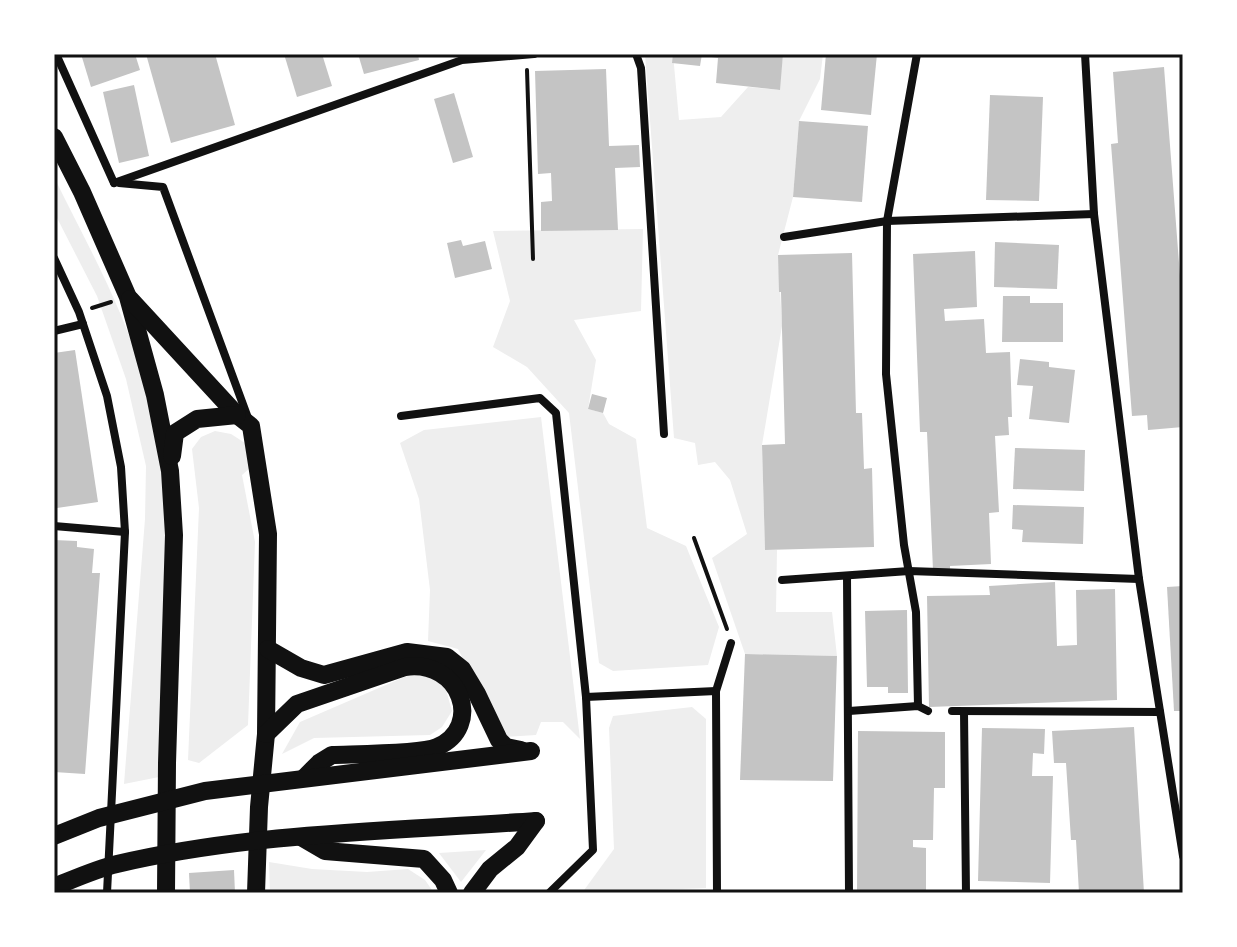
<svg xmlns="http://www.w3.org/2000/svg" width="1237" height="947" viewBox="0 0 1237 947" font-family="Figtree,sans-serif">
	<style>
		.green { fill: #eee }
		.building { fill: #c4c4c4 }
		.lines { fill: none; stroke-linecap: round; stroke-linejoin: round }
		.path { stroke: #111; stroke-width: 4 }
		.minor { stroke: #111; stroke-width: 8 }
		.primary { stroke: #111; stroke-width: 18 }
		.trunk { stroke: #111; stroke-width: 18 }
		.neatline { fill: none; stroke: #111; stroke-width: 3 }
	</style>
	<rect width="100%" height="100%" fill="#fff"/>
	<g class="green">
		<path d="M645 54H673L679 120 721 117 748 87 779 90 783 54H823L820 79 799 121 793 197 778 255 782 326 762 445 765 550H777L776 612H832L837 656 745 654 712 558 747 534 730 480 715 462 698 465 695 443 674 438Z"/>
		<path d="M54 177C86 242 123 307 143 377 179 506 164 645 159 777L124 784 145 519 146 466 126 379 97 296 54 212Z"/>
		<path d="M643 229 641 311 574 320 596 360 588 409 603 413 609 424 636 439 647 528 686 546 719 627 708 665 613 671 599 663 569 413 527 367 493 347 510 301 493 231Z"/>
		<path d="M541 417 580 739 563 722H541L536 735 503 737 458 649 428 641 430 590 419 499 400 443 424 430Z"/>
		<path d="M215 431 231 434 245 443 251 467 242 475 255 542 248 725 199 763 188 760 199 508 192 449 201 437Z"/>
		<path d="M409 675 431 676 446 690 452 711 442 727 430 735 314 738 282 754 300 722Z"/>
		<path d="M692 707 706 719V888L582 893 614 849 609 728 613 716Z"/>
		<path d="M486 850 461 882 439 853Z"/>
		<path d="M269 862 312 869 367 872 408 869 425 880 434 893H270Z"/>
	</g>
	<g class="building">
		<path d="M81 54H135L140 70 91 87Z"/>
		<path d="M146 54H215L235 125 171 143Z"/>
		<path d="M284 54H322L332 86 297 97Z"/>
		<path d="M358 54H418L419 60 364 74Z"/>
		<path d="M673 54H702L700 66 672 63Z"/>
		<path d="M704 54H783L780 90 716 83 718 58 704 56Z"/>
		<path d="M826 54H877L871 115 821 110Z"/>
		<path d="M1164 67 1183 315V427L1148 430 1147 415 1132 416 1111 144 1118 143 1113 72Z"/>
		<path d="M606 69 609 146 639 145 640 167 615 168 618 230 541 231V202L552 201 551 173 538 174 535 71Z"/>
		<path d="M134 85 149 156 119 163 103 92Z"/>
		<path d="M454 93 473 157 453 163 434 99Z"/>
		<path d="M990 95 1043 97 1039 201 986 200Z"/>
		<path d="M799 121 868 126 862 202 793 197Z"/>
		<path d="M461 240 463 246 485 241 492 269 455 278 447 243Z"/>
		<path d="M995 242 1059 245 1057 289 994 287Z"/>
		<path d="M975 251 977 307 944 309 945 321 984 319 986 353 1010 352 1012 417H1008L1009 435 995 436 999 512 989 513 991 564 950 566V569L933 570 927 432H920L913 254Z"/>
		<path d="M852 253 856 413H862L864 469 872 468 874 547 765 550 762 445 785 444 781 292H779L778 255Z"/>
		<path d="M1003 296H1030V303H1063V342H1002Z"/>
		<path d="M75 350 98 502 57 508 54 489V353Z"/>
		<path d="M1020 359 1049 362V367L1075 370 1069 423 1029 419 1033 386 1017 385Z"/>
		<path d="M592 394 607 398 603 413 588 409Z"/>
		<path d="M1015 448 1085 450 1084 491 1013 489Z"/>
		<path d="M1013 505 1084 507 1083 544 1022 542 1023 530 1012 529Z"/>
		<path d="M54 540 77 541V547L94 549 92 573H100L85 774 54 772Z"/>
		<path d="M1055 582 1057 646 1077 645 1076 590 1115 589 1117 700 929 707 927 596 990 595 989 586Z"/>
		<path d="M1183 586V711H1174L1167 587Z"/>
		<path d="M907 610 908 693H888V687H867L865 611Z"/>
		<path d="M745 654 837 656 833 781 740 780Z"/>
		<path d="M1134 727 1144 893H1079L1076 840H1071L1066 763H1054L1052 731Z"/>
		<path d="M982 728 1045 729 1044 754 1033 753 1032 776H1053L1050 883 978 881Z"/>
		<path d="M858 731 945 732V788H934L933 840H913V847L926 848V893H857Z"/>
		<path d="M234 870 235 893H190L189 873Z"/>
	</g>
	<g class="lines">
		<g class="path">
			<path d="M527 70 533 259"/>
			<path d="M92 308 111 302"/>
			<path d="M694 538 727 629"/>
		</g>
		<g class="minor">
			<path d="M56 54 114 183"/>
			<path d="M636 54 641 68 664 434"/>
			<path d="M917 54 887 221 886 374 904 545 916 612 918 706"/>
			<path d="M1085 54 1094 214 1139 579 1183 856"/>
			<path d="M114 183 462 60 534 54"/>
			<path d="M119 183 163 187 248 418"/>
			<path d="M784 237 887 221 1094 214"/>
			<path d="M54 258 79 312 107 396 121 467 125 532 107 893"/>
			<path d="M54 331 83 324"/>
			<path d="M401 416 540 398 556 413 586 697 593 850 549 893"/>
			<path d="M54 526 125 532"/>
			<path d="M847 576 849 893"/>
			<path d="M782 580 909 571 1139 579"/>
			<path d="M586 697 716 691"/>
			<path d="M849 711 918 706 928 711"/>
			<path d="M952 711 1160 712"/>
			<path d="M964 712 966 893"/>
			<path d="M717 893 716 691 731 643"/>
		</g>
		<g class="primary">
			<path d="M54 137 82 192 128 297 155 395 170 471 174 535 167 763 166 893"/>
			<path d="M130 299 237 415 251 426 268 534 266 734 259 807 256 893"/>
			<path d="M172 456 175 433 197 419 237 415"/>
		</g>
		<g class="trunk">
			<path d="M268 649 301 668 324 675 407 652 447 657 462 669 477 694 499 740 506 747 521 750"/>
			<path d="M266 734 297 704 405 667C461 659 484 727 437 747 421 754 354 754 332 755L319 763 304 778"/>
			<path d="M54 836 99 818 205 791 531 751"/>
			<path d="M301 837 325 851 424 859 443 880 449 893"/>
			<path d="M54 887C74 879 96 869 117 864 253 832 397 831 536 821"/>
			<path d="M472 893 490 869 517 847 536 821"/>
		</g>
	</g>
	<rect width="1237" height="947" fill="none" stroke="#ffffff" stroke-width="112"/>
	<rect x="56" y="56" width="1125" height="835" class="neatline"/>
</svg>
